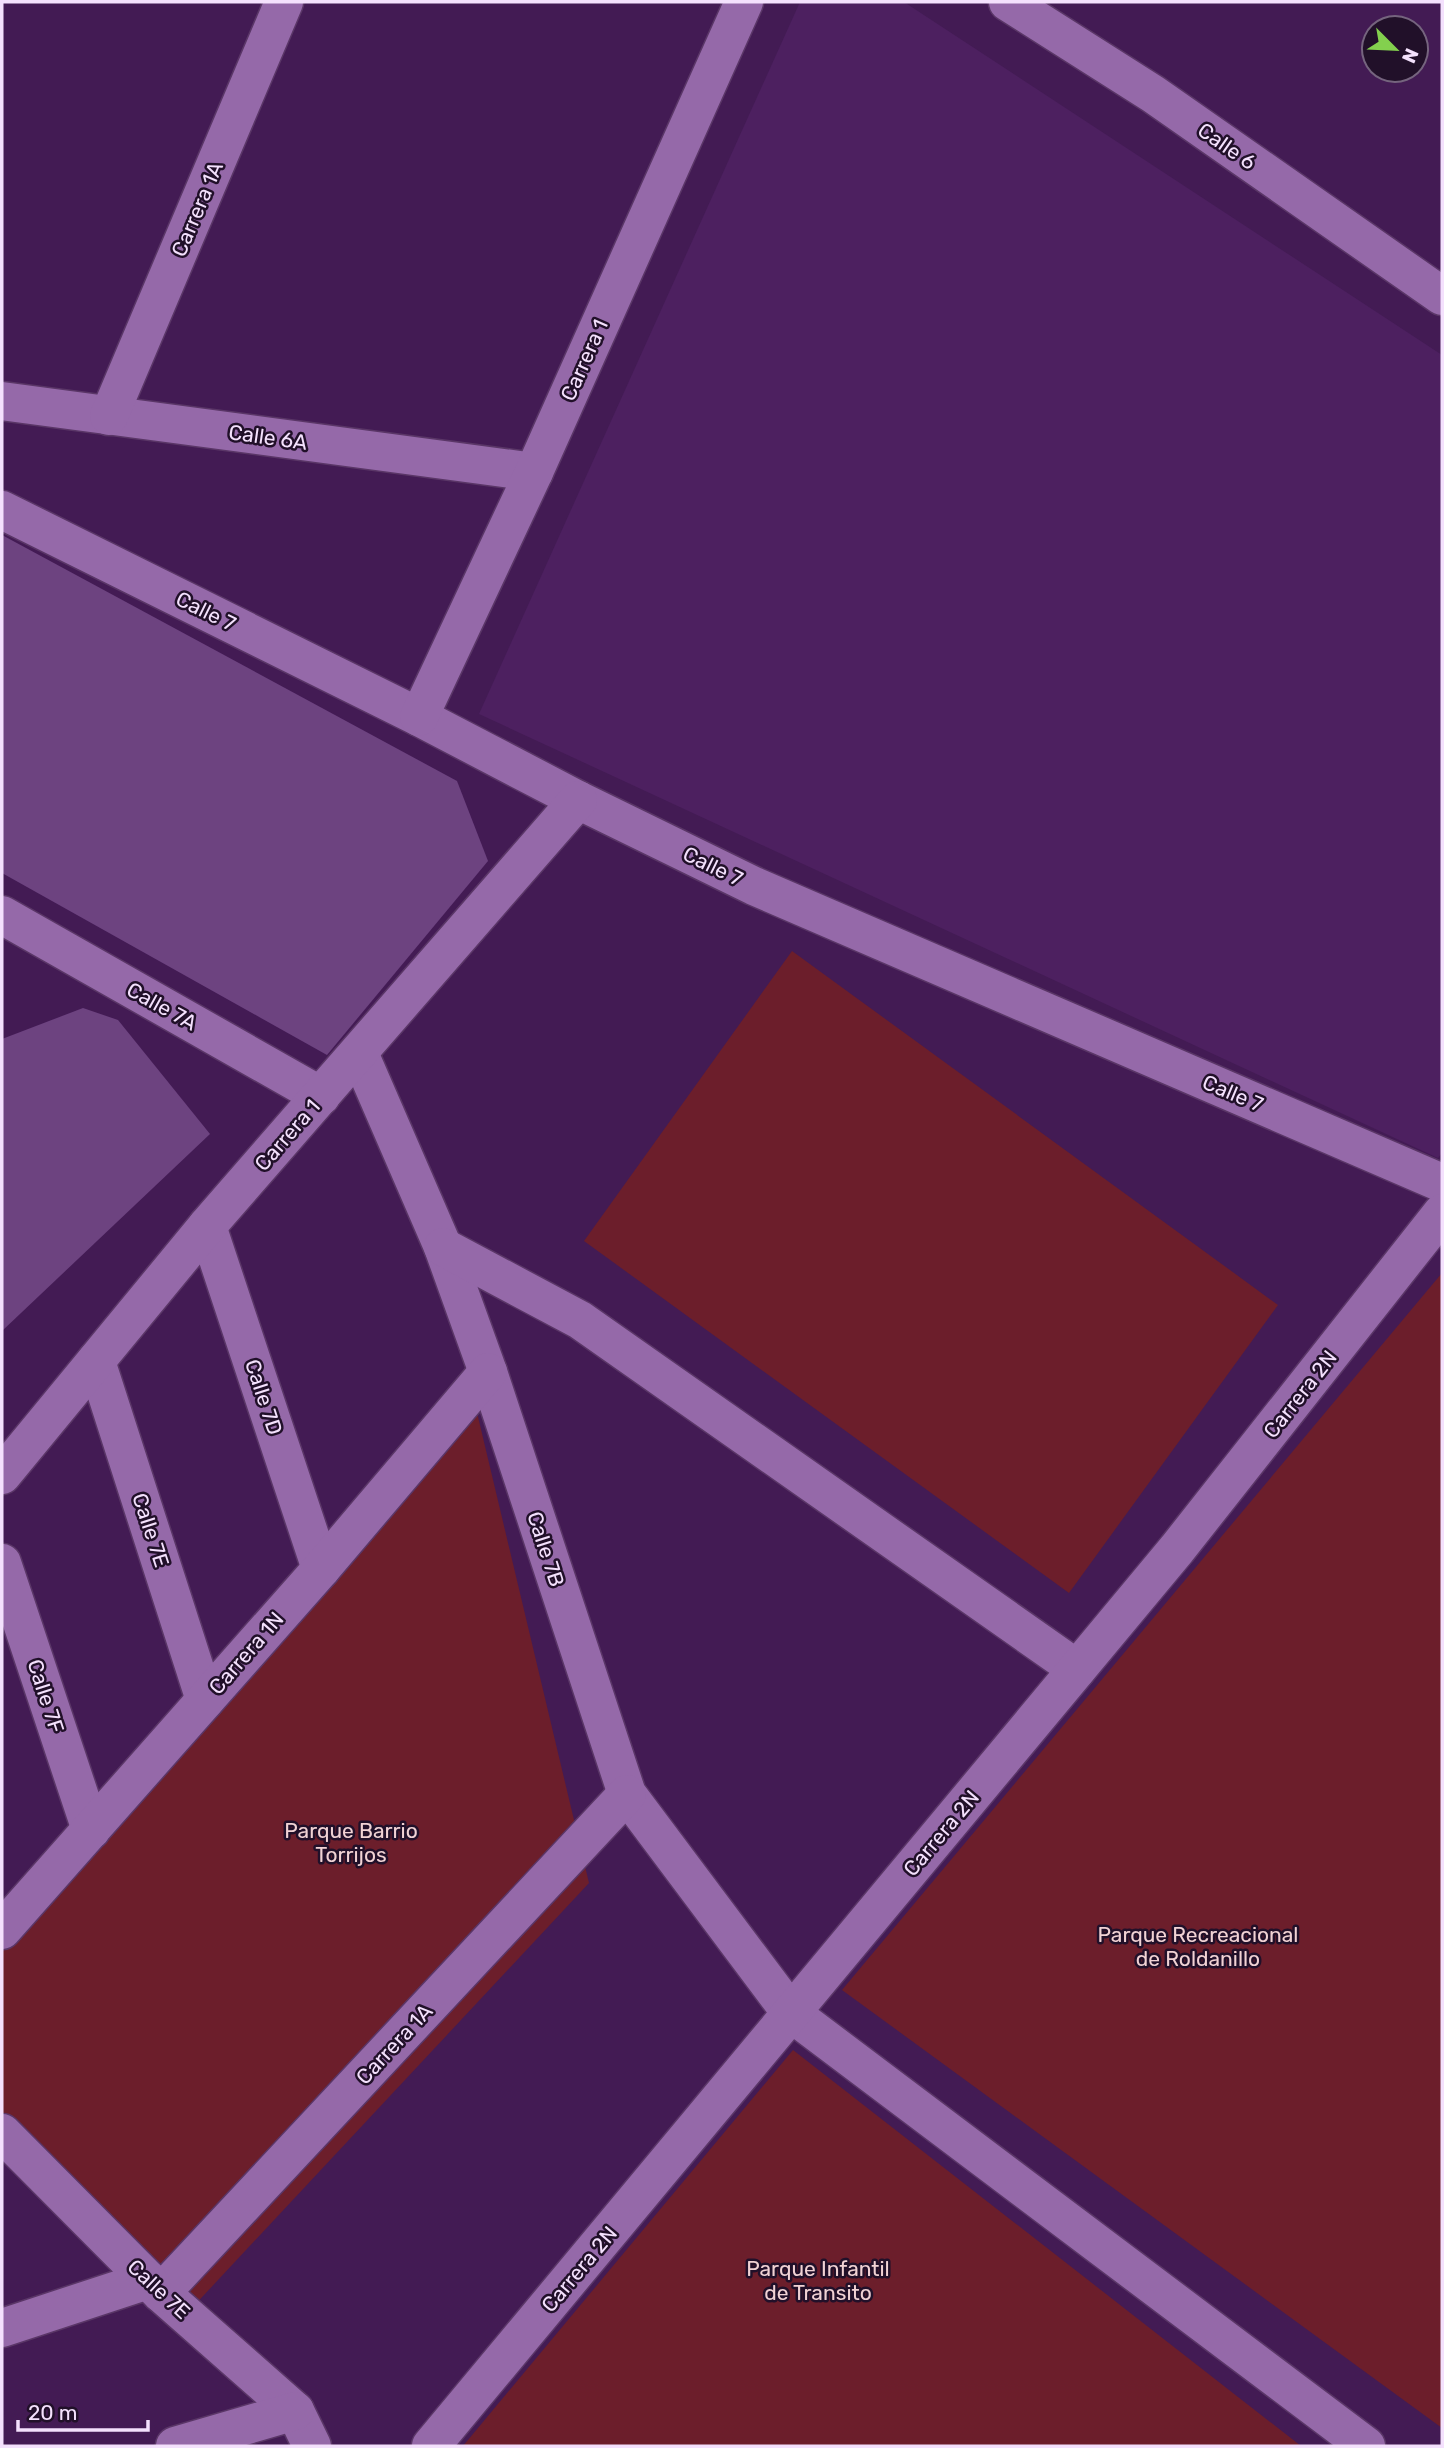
<svg xmlns="http://www.w3.org/2000/svg" width="1444" height="2448" viewBox="0 0 1444 2448" font-family="Rubik,sans-serif">
	<style>
		.built { fill: #4d2060 }
		.green { fill: #6c1e2b }
		.building { fill: #6d4380 }
		.lines { fill: none; stroke-linecap: round; stroke-linejoin: round }
		.minor-casing { stroke: #5a3667; stroke-width: 41 }
		.minor { stroke: #9569a9; stroke-width: 38 }
		.labels { text-anchor: middle; dominant-baseline: central; stroke-width: 5; stroke-linejoin: round; paint-order: stroke }
		.street-label { font-size: 21px; fill: #f4e1fd; stroke: #211029 }
		.park-label { font-size: 21px; fill: #f1d2d4; stroke: #211029 }
	</style>
	<rect width="100%" height="100%" fill="#431b54"/>
	<path class="built" d="M800 2H904L1442 355V1153L1438 1158 479 714Z"/>
	<g class="green">
		<path d="M792 951 1278 1305 1069 1593 584 1241Z"/>
		<path d="M1442 1273V2428L842 1990Z"/>
		<path d="M474 1400 589 1883 190 2310 2 2126V1932Z"/>
		<path d="M793 2050 1301 2446H463Z"/>
	</g>
	<g class="building">
		<path d="M2 535 457 781 488 861 327 1055 2 873Z"/>
		<path d="M83 1008 118 1020 210 1134 2 1331V1039Z"/>
	</g>
	<g class="lines">
		<defs>
			<g id="minor">
				<path d="M1008 2 1153 94 1442 296"/>
				<path d="M2 401 534 472"/>
				<path d="M109 416 284 2"/>
				<path d="M2 510 419 717 578 800 754 886 1442 1183"/>
				<path d="M419 717 534 472 744 2"/>
				<path d="M2 915 321 1096"/>
				<path d="M359 1053 443 1247 488 1372 627 1794 791 2013 1366 2446"/>
				<path d="M207 1226 321 1569"/>
				<path d="M443 1247 580 1320 1077 1669"/>
				<path d="M96 1361 205 1700"/>
				<path d="M2 1475 207 1226 578 800"/>
				<path d="M2 1563 91 1830"/>
				<path d="M2 1930 321 1569 488 1372"/>
				<path d="M2 2133 161 2293 295 2411 312 2446"/>
				<path d="M161 2293 627 1794"/>
				<path d="M2 2328 148 2280"/>
				<path d="M175 2446 295 2411"/>
				<path d="M431 2446 1177 1549 1442 1213"/>
			</g>
		</defs>
		<use href="#minor" class="minor-casing"/>
		<use href="#minor" class="minor"/>
	</g>
	<g class="labels">
		<g class="street-label">
			<text transform="translate(1227 146) rotate(35)">Calle 6</text>
			<text transform="translate(197 209) rotate(-67)">Carrera 1A</text>
			<text transform="translate(584 360) rotate(-66)">Carrera 1</text>
			<text transform="translate(268 437) rotate(8)">Calle 6A</text>
			<text transform="translate(206 611) rotate(26)">Calle 7</text>
			<text transform="translate(713 866) rotate(26)">Calle 7</text>
			<text transform="translate(162 1006) rotate(29)">Calle 7A</text>
			<text transform="translate(1233 1093) rotate(23)">Calle 7</text>
			<text transform="translate(287 1135) rotate(-49)">Carrera 1</text>
			<text transform="translate(1300 1394) rotate(-52)">Carrera 2N</text>
			<text transform="translate(264 1397) rotate(72)">Calle 7D</text>
			<text transform="translate(151 1530) rotate(72)">Calle 7E</text>
			<text transform="translate(546 1549) rotate(72)">Calle 7B</text>
			<text transform="translate(246 1653) rotate(-49)">Carrera 1N</text>
			<text transform="translate(46 1696) rotate(72)">Calle 7F</text>
			<text transform="translate(941 1833) rotate(-50)">Carrera 2N</text>
			<text transform="translate(394 2044) rotate(-47)">Carrera 1A</text>
			<text transform="translate(579 2269) rotate(-50)">Carrera 2N</text>
			<text transform="translate(159 2289) rotate(43)">Calle 7E</text>
		</g>
		<g class="park-label">
			<text x="351" y="1830">Parque Barrio<tspan x="351" dy="24">Torrijos</tspan></text>
			<text x="1198" y="1934">Parque Recreacional<tspan x="1198" dy="24">de Roldanillo</tspan></text>
			<text x="818" y="2268">Parque Infantil<tspan x="818" dy="24">de Transito</tspan></text>
		</g>
	</g>
	<rect width="1444" height="2448" fill="none" stroke="#f4e1fd" stroke-width="7"/>
	<g transform="translate(1395 49) rotate(114)"><circle r="33" fill="#211029" stroke="#75647e" stroke-width="2"/>
	<path d="M0-5L12 26L0 18L-12 26Z" fill="#83d04e"/>
	<text y="-10" font-size="19" font-weight="bold" text-anchor="middle" fill="#f4e1fd">N</text>
	</g>
	<path d="M18 2420v10h130v-10" fill="none" stroke="#f4e1fd" stroke-width="3.5"/>
	<text x="28" y="2420" font-size="21" fill="#f4e1fd" stroke="#211029" stroke-width="5" paint-order="stroke">20 m</text>
</svg>
